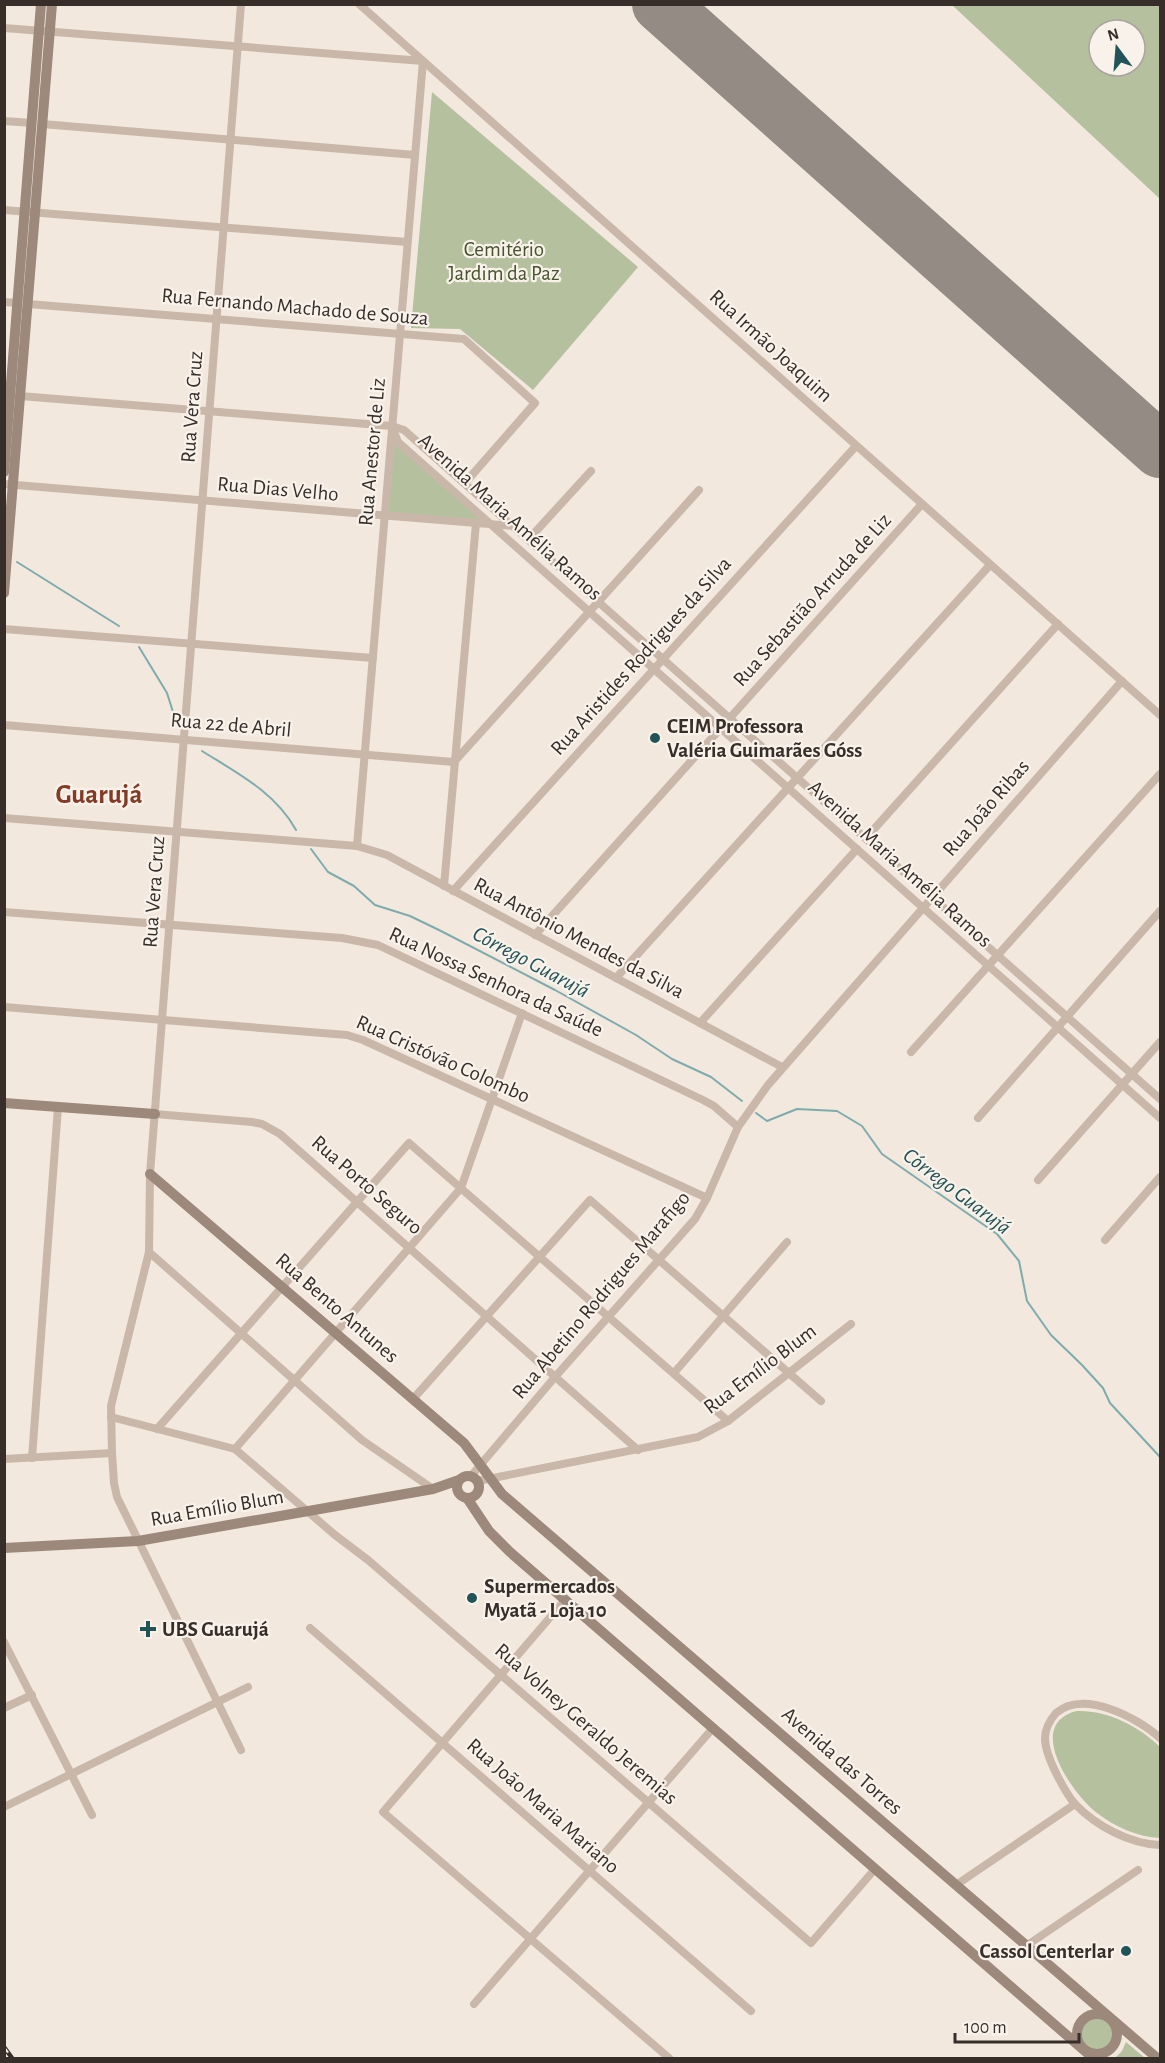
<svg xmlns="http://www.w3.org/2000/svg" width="1165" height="2063" viewBox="0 0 1165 2063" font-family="'Alegreya Sans',sans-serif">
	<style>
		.green { fill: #b5c09f; fill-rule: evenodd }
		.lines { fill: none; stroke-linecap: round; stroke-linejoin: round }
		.stream { stroke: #7eacad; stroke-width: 2 }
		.runway { stroke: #948b84; stroke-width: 56 }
		.street { stroke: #c9b8aa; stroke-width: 8 }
		.secondary { stroke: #9d887c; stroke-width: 10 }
		.rail-casing { stroke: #372e2a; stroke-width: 4.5 }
		.rail { stroke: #f9f2eb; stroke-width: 2; stroke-dasharray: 7; stroke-linecap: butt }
		.poi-dot { fill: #215457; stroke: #f9f2eb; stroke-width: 2 }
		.labels { text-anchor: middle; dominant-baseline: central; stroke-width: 4.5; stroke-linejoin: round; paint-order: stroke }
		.park-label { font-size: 21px; fill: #47542e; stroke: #f9f2eb }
		.street-label { font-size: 21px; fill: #372e2a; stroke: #f9f2eb }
		.poi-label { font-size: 21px; font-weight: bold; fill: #372e2a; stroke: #f9f2eb; text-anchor: start }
		.water-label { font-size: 22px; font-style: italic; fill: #215457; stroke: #f9f2eb }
		.district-label { font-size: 27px; font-weight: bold; fill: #833b26; stroke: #f9f2eb }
	</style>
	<rect width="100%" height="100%" fill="#f2e8de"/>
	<g class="green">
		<path d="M952 5H1160V199ZM1099 30H1135V66H1099Z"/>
		<path d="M432 92 638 267 533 390 460 329 411 328Z"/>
		<path d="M392 426 398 443 490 524 385 515Z"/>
		<path d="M1077 1711C1107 1710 1139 1726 1160 1747V1838C1138 1837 1115 1827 1097 1813 1073 1795 1023 1724 1077 1711Z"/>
		<circle cx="1098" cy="2034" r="16"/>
		<path d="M1126 2042 1145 2058H1115L1122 2051Z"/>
	</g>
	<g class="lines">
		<g class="stream">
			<path d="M17 562 119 626"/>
			<path d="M139 647 167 693 173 712 179 717"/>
			<path d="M202 751C237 773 275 792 296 830"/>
			<path d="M311 849 328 872 354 886 375 905 410 916 441 931 555 990 636 1035 672 1059 711 1077 742 1101"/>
			<path d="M756 1113 767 1121 797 1109 837 1111 862 1126 882 1154 997 1234 1019 1261 1027 1301 1051 1335 1082 1365 1103 1388 1110 1403 1160 1457"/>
		</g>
		<path class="runway" d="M660 4 1160 450"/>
		<g class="street">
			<path d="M359 4 1160 715"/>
			<path d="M4 28 423 61 357 846"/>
			<path d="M4 121 32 123"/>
			<path d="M42 124 415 155"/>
			<path d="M4 210 407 242"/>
			<path d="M4 302 18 303"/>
			<path d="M28 304 464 339 535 403 465 483"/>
			<path d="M20 396 392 426 404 430 1160 1099"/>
			<path d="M393 429 398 442 1160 1118"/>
			<path d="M4 484 513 526"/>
			<path d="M528 540 591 471"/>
			<path d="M4 629 373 658"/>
			<path d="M4 725 454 762 699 490"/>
			<path d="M4 818 357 846 387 855 782 1067"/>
			<path d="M866 838 1058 624"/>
			<path d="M444 886 476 523"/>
			<path d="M453 891 856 446"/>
			<path d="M4 912 342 938 378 945 703 1100 714 1106 738 1127"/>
			<path d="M535 935 922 504"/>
			<path d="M616 978 990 565"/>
			<path d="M4 1007 347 1035 363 1040 707 1198"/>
			<path d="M700 1023 857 849"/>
			<path d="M911 1052 1160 774"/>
			<path d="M155 1114 252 1122 262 1124 280 1134 638 1450"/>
			<path d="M978 1118 1160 911"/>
			<path d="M1038 1180 1160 1042"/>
			<path d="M1105 1240 1160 1177"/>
			<path d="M149 1252 362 1440 433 1489"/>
			<path d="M674 1373 787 1242"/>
			<path d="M413 1399 590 1200 821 1401"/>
			<path d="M111 1417 235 1449 335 1535 368 1560 811 1943 875 1869"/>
			<path d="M157 1429 409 1143 728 1421"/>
			<path d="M235 1449 461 1188 522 1013"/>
			<path d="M32 1458 58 1107"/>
			<path d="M4 1459 112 1453"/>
			<path d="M471 1476 555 1377 695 1219 707 1198 738 1127 768 1085 1122 681"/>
			<path d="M478 1481 698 1437 728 1421 851 1324"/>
			<path d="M565 1600 383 1812 669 2058"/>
			<path d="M310 1628 751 2011"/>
			<path d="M4 1642 92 1815"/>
			<path d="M4 1708 32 1695"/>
			<path d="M1160 1738C1138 1718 1084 1689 1056 1713 1050 1720 1045 1729 1045 1738 1045 1749 1051 1763 1056 1773 1061 1783 1067 1795 1075 1804 1096 1826 1130 1844 1160 1845"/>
			<path d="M241 1750 117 1497 114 1483 112 1453 111 1406 149 1252 150 1174 241 4"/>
			<path d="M4 1807 248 1687"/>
			<path d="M956 1885 1075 1804"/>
			<path d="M1026 1946 1138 1870"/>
			<path d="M474 2004 713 1728"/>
		</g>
		<g class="secondary">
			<path d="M4 472 41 4"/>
			<path d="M4 593 52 4"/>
			<path d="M4 1103 155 1114"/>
			<path d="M150 1174 464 1443 502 1494 1157 2058"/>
			<circle cx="468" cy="1487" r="11"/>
			<path d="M467 1498 489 1531 510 1552 1093 2058"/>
			<path d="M4 1548 138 1541 433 1489 459 1480"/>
			<circle cx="1097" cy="2034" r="20"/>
		</g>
		<defs>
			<path id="rail" d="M4 2047 12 2058"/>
		</defs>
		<use href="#rail" class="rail-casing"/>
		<use href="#rail" class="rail"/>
	</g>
	<g class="poi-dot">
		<circle cx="655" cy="738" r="6"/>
		<circle cx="472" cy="1598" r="6"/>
		<path d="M145 1620h6v6h6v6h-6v6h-6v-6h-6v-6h6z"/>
		<circle cx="1126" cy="1951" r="6"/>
	</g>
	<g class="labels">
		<g class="park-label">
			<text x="504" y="249">Cemitério<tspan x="504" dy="24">Jardim da Paz</tspan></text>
		</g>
		<g class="street-label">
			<text transform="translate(295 307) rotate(5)">Rua Fernando Machado de Souza</text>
			<text transform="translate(771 346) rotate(42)">Rua Irmão Joaquim</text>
			<text transform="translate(192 407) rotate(-86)">Rua Vera Cruz</text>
			<text transform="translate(372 452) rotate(-85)">Rua Anestor de Liz</text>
			<text transform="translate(278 489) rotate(5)">Rua Dias Velho</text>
			<text transform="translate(510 517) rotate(42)">Avenida Maria Amélia Ramos</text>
			<text transform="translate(812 600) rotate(-48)">Rua Sebastião Arruda de Liz</text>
			<text transform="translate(641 656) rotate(-48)">Rua Aristides Rodrigues da Silva</text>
			<text transform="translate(231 725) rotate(5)">Rua 22 de Abril</text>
			<text transform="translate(986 808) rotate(-49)">Rua João Ribas</text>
			<text transform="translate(900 864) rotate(42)">Avenida Maria Amélia Ramos</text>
			<text transform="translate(154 892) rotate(-86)">Rua Vera Cruz</text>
			<text transform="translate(579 938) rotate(28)">Rua Antônio Mendes da Silva</text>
			<text transform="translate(496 982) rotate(25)">Rua Nossa Senhora da Saúde</text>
			<text transform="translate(443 1059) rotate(24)">Rua Cristóvão Colombo</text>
			<text transform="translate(367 1185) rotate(41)">Rua Porto Seguro</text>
			<text transform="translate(601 1295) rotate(-50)">Rua Abetino Rodrigues Marafigo</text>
			<text transform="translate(337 1308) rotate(41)">Rua Bento Antunes</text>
			<text transform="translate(760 1369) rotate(-37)">Rua Emílio Blum</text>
			<text transform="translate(217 1508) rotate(-10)">Rua Emílio Blum</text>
			<text transform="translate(586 1724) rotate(41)">Rua Volney Geraldo Jeremias</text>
			<text transform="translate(842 1761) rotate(41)">Avenida das Torres</text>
			<text transform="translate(543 1806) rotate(41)">Rua João Maria Mariano</text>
		</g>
		<g class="poi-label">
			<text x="667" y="726">CEIM Professora<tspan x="667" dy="24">Valéria Guimarães Góss</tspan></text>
			<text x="484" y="1586">Supermercados<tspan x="484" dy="24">Myatã - Loja 10</tspan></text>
			<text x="162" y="1629">UBS Guarujá</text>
			<text x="1114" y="1951" text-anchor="end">Cassol Centerlar</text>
		</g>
		<g class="water-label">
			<text transform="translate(531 962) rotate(28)">Córrego Guarujá</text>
			<text transform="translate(957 1191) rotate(37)">Córrego Guarujá</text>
		</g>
		<g class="district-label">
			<text x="99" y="794">Guarujá</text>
		</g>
	</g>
	<rect width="1165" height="2063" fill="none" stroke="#372e2a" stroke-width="12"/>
	<g transform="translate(1117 48) rotate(344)"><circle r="28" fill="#f9f2eb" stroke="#aba49e" stroke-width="1.5"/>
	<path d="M0-4.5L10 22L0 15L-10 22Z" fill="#215457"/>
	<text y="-9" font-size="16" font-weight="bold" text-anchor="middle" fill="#372e2a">N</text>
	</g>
	<path d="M955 2033v9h124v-9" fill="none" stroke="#372e2a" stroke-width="3"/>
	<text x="964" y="2033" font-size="18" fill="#372e2a" stroke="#f9f2eb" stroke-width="4.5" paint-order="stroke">100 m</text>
</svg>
